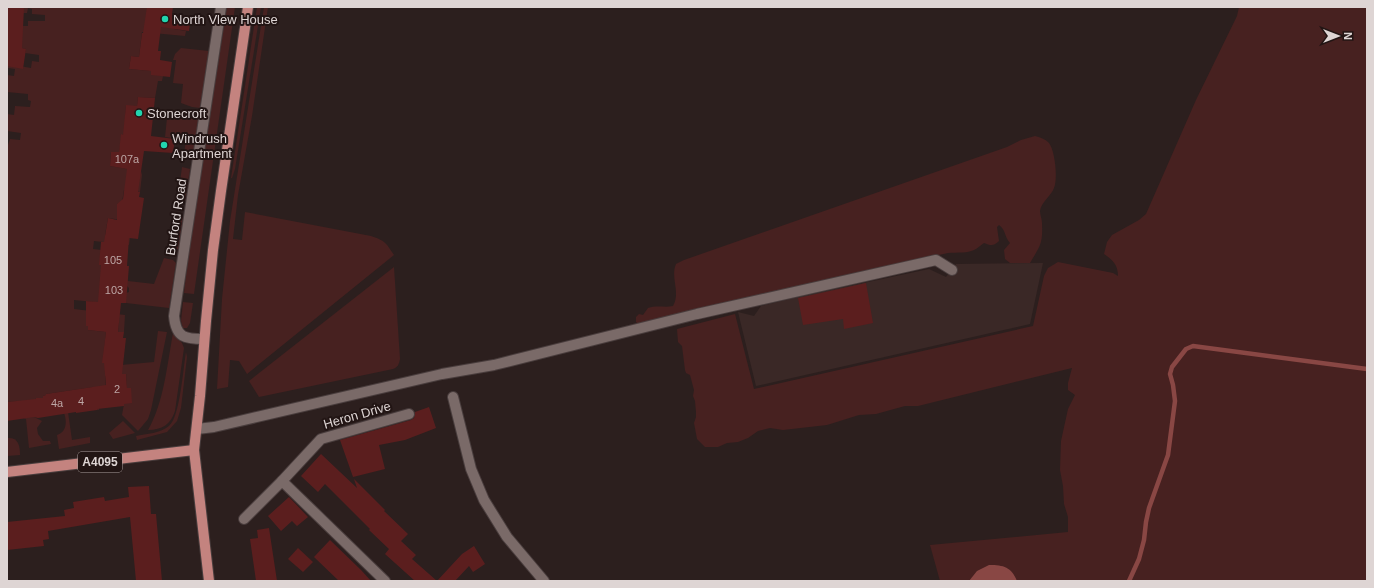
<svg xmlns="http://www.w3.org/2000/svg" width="1374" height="588" viewBox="0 0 1374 588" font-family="Arial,sans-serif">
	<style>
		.built { fill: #3a2826 }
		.green { fill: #472120 }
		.water { fill: #894744 }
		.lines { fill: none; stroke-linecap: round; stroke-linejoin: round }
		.stream { stroke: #894744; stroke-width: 4.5 }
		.building { fill: #5b1e1e }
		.minor-casing { stroke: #493d3d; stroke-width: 12 }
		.major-casing { stroke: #493d3d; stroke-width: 12 }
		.minor { stroke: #7a6a68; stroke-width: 10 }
		.major { stroke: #c4837f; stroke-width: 10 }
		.poi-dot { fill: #22d5af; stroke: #221514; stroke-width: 1.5 }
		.labels { text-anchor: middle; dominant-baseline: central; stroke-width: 4; stroke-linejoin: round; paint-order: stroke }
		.number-label { font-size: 11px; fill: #bda7a6 }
		.shield { fill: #221514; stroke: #a69b9a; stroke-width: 1 }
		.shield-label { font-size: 12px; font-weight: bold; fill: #ded5d4 }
		.poi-label { font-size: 13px; fill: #ded5d4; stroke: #221514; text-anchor: start }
		.street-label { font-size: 13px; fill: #ded5d4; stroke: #221514 }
	</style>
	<rect width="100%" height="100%" fill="#2c1f1e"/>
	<path class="built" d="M1043 263 1030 324 756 386 738 312 754 316 761 306 798 297 929 269 946 277 956 264Z"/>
	<g class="green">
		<path d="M23 7H147L175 25 174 29 186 31 185 36 142 32 139 57 131 56 129 69 151 71 163 76 162 81H158L155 98 138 97 137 106H126L125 118 129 136 122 135 119 152H111L110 166 141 171 142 175 140 192 124 190 122 202 117 204 121 220 108 218 105 235 130 238 129 245 94 241 93 249 111 251 102 265 128 281 154 284 164 258 173 260 176 263 169 308 126 303V293L129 292V288L127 286 104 303 74 300V309L125 315 124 332H118L119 322 89 319 88 330 106 332 103 360 121 365 154 362 158 331 167 332 151 410 148 419 138 431 122 415 127 388 126 374 105 376 106 389H98L99 410H97L94 387 46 394V395L43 396V398H36L34 417 42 421 37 428 38 434 43 441H50L51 444 29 448 26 419 23 418 21 401 7 402V145H8L10 139 20 140 21 133 7 131 8 120 7 119V114L14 115 15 106 30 107 31 101 28 100V94L7 92V75L14 76 15 69 8 68V64L31 68 32 61 39 62V55L25 53 26 49 16 47 23 26H28V21H45V15L32 14V9L28 8 27 13H22Z"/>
		<path d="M227 7H235L194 294 184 293 190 240Z"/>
		<path d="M257 7H261L235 169 232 178H231Z"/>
		<path d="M264 7H268L252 116 238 195 233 239 242 240 245 212 371 236C386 241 386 243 394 255L247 374 239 361 230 360 228 387 217 389 222 299 230 221Z"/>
		<path d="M1239 7H1367V581H940L930 545 1068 532V517L1064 504 1063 486 1060 470 1061 441 1068 409 1075 395 1068 390V383L1072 368 918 406H905L876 414 859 415 827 425 783 430 770 428 758 431 748 438 738 442 727 443 718 447H705L697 439 694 423 696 417V412L695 401 693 396 694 390 690 375 686 373 685 370 682 346 678 342 677 329 735 314 754 389 1033 326 1044 276 1048 268 1058 262 1113 273 1118 276C1118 265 1113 260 1104 254L1107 242 1112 235 1139 220 1146 214 1196 100 1237 16Z"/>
		<path d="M181 48 209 51 200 108 192 107 181 103 183 84 173 83 176 60H173L175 54Z"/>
		<path d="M181 115 199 116 193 155 184 154 186 140 165 137 167 118 181 119Z"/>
		<path d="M1035 136C1040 137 1045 139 1049 143 1055 151 1058 178 1054 188 1051 196 1041 202 1040 211 1040 215 1042 219 1042 223 1043 244 1040 246 1030 263H1010L1005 259 1004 250 1010 243C1004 236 1006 230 999 225L997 227 999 241C994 246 991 246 984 243 981 245 979 247 976 249 968 254 957 252 948 253L815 282 638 324 636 322V317L639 314 643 315 648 308C657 305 665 308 673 306 681 292 670 278 676 264L684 260 1007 147 1021 140Z"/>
		<path d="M182 167 190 169 185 201 183 203H177Z"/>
		<path d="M175 215H180L183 218 178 249 174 251H169Z"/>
		<path d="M394 267 400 359C399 364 398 367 393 369L259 397 249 381Z"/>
		<path d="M183 302 193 303 190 323 187 328H183L181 321Z"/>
		<path d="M173 333 182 343 184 348 175 411C171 424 162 430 148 430 164 402 167 365 173 333Z"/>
		<path d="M186 352 187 357 181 408 177 421 167 432 137 440 136 436C146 434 161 433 169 426 180 417 183 369 186 352Z"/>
		<path d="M68 412 72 440 90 437V443L59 449 57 435C67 432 67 421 64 413Z"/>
		<path d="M123 421 135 433 113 439 109 433Z"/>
		<path d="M7 438C18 437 20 445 20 455L7 456Z"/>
	</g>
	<path class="water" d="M989 565C1004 565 1011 567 1017 581H969L977 571Z"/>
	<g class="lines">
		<path class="stream" d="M1129 581 1139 559 1144 540 1146 522 1149 508 1168 455 1175 401 1173 385 1170 374 1172 367 1186 349 1193 346 1367 369"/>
	</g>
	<g class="building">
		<path d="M7 7 24 8 22 48 26 49 23 69 7 66Z"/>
		<path d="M147 7H173L172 14 191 17 189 31 161 27 158 51H161L160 60 172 62 170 77 151 75V71L129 69 131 56 139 57 142 33H143Z"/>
		<path d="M138 97 155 98 151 136 175 139 173 153 144 151 138 192H140L139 197 144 198 138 239 129 238 127 266H129L126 303H121L118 332H124L123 338H126L122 374H126L127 388H131L132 403 124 404V406L97 409V410L76 413V412L38 418 34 417 7 421V402L36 399V398H43V396L46 395V394L106 385 104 363H102L106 332 88 330V326H86V301L98 302 101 265H99L101 242H104L108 218 117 220V204L123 199 127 169 110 166 111 152H119L121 134 123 135 126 105 137 106Z"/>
		<path d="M866 283 873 323 844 329 843 319 803 325 798 298Z"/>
		<path d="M429 407 436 428 405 440 379 445 385 469 353 477 340 440 411 420 414 418 415 412Z"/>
		<path d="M321 454 357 488 354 479 385 510 384 511 408 534 401 541 416 555 412 559 437 581H415L385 554 389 549 369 530 370 529 325 484 318 492 301 476Z"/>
		<path d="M149 486 151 514H156L162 581H136L130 517 48 531 49 539 43 540 44 546 7 550V522L65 516 64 510 74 508 73 502 104 497 105 501 129 497 128 487Z"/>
		<path d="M289 497 308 517 297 526 292 521 281 531 268 516Z"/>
		<path d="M269 528 277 581H256L250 539 258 538 257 530Z"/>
		<path d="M330 540 361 570 371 581H339L314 557Z"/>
		<path d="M474 546 485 564 473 572 469 566 455 581H437L462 554Z"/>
		<path d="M298 548 313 562 303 572 288 559Z"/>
	</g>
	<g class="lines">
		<defs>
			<g id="minor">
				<path d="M204 339C185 339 176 338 174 316L221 7"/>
				<path d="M453 397 471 469 484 500 507 537 544 581"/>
				<path d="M197 429 214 427 442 374 494 365 697 314 936 260 952 270"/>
				<path d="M282 481 321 439 409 414"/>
				<path d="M244 519 282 481 385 581"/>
			</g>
			<g id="major">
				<path d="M7 472 194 450"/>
				<path d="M209 581 194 450 200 396 206 321 213 250 221 191 248 7"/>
			</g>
		</defs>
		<use href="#minor" class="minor-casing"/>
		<use href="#major" class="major-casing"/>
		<use href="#minor" class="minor"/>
		<use href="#major" class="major"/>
	</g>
	<g class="poi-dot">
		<circle cx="165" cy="19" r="4"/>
		<circle cx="139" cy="113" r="4"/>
		<circle cx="164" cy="145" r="4"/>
	</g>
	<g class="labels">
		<g class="number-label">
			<text x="127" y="159">107a</text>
			<text x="113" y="260">105</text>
			<text x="114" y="290">103</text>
			<text x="117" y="389">2</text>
			<text x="81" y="401">4</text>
			<text x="57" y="403">4a</text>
		</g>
		<rect class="shield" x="78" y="452" width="44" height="20" rx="3"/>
		<g class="shield-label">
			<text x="100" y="462">A4095</text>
		</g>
		<g class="poi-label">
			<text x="173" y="19">North Vlew House</text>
			<text x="147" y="113">Stonecroft</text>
			<text x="172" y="138">Windrush<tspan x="172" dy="15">Apartment</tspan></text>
		</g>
		<g class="street-label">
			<text transform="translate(176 217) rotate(-81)">Burford Road</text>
			<text transform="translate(357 415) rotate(-16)">Heron Drive</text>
		</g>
	</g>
	<rect width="1374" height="588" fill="none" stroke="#ded5d4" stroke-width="16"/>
	<g transform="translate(1338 36) rotate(90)" stroke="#221514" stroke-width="3" paint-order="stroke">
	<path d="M0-3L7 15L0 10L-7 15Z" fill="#ded5d4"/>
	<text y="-6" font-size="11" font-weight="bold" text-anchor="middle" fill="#ded5d4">N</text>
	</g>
</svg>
